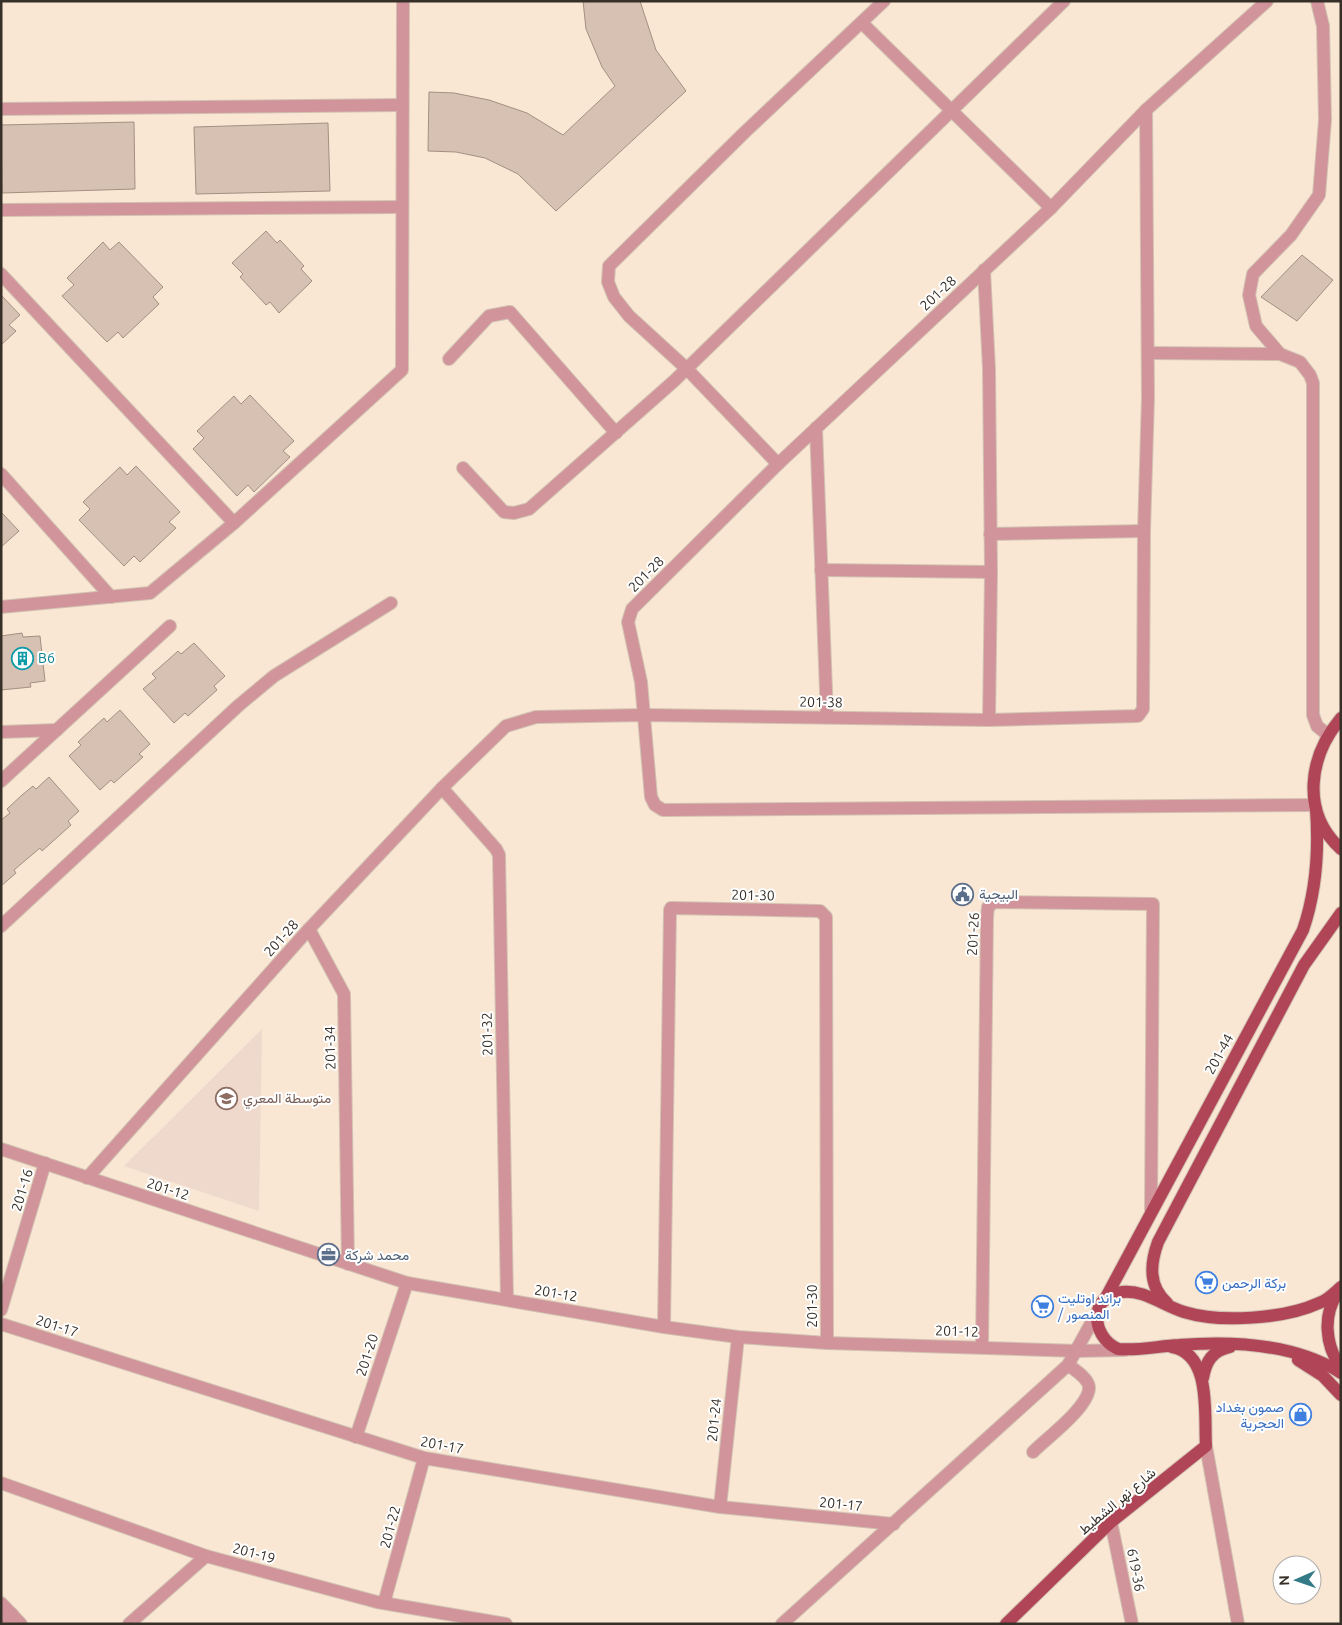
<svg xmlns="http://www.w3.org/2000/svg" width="1342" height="1625" viewBox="0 0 1342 1625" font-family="Ubuntu,Vazirmatn,sans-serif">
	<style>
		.education { fill: #eed9cc }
		.building { fill: #d7c1b3; stroke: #a48f81 }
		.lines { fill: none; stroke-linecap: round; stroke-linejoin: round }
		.minor-casing { stroke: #d2c2b2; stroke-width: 14 }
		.major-casing { stroke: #d2c2b2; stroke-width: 14 }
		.minor { stroke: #d1949a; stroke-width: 12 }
		.major { stroke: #b14558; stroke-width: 12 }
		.labels { text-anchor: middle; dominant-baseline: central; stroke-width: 4; stroke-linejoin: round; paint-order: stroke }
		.street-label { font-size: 14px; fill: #373028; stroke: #fff }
		.culture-label { font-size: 14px; fill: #0d838f; stroke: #fff; text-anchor: start }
		.service-label { font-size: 14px; fill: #4e5e75; stroke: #fff; text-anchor: start }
		.education-label { font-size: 14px; fill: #785e54; stroke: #fff; text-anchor: start }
		.shop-label { font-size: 14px; fill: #366cbe; stroke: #fff; text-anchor: start }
	</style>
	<rect width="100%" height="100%" fill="#f9e7d4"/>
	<path class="education" d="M262 1029 259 1211 124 1166Z"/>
	<g class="building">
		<path d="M583 1H640L656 50 686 91 556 211 518 174 485 158 456 152 428 151 429 92 454 93 489 100 527 113 563 135 615 86 602 67 586 29Z"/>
		<path d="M134 122 135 189 2 193 1 125Z"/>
		<path d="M328 123 330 191 196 194 194 127Z"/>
		<path d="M266 231 277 243 280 240 294 255 304 266 301 269 312 281 279 313 270 302 266 305 240 277 243 274 232 263Z"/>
		<path d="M103 242 110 250 119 242 163 287 153 297 159 304 123 338 118 332 107 342 62 296 74 285 67 278Z"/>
		<path d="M1302 255 1333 280 1297 321 1261 297Z"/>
		<path d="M1 295 20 315 9 325 16 331 1 345Z"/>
		<path d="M250 395 294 441 283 451 290 457 254 492 248 485 237 496 193 449 204 438 197 431 234 396 241 404Z"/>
		<path d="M136 466 180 512 169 522 176 528 140 562 134 556 124 566 79 520 90 509 83 502 120 467 127 475Z"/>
		<path d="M1 512 19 531 1 547Z"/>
		<path d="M22 633 23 637 40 636 45 681 30 683 31 687 1 690V636Z"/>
		<path d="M194 643 225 676 214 686 217 690 188 716 185 713 174 723 143 689 156 678 152 674 168 660 178 651 181 654Z"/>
		<path d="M120 710 150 744 139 754 143 757 114 783 111 780 100 790 69 756 81 745 78 742 93 728 104 718 107 722Z"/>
		<path d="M49 777 79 811 68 821 71 825 42 851 40 848 14 870 16 873 1 886V820L10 813 7 809 22 795 33 786 36 789Z"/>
	</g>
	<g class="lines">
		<defs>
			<g id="minor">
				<path d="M1267 1 1146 110 1051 208 778 464 632 609 628 622 641 682 651 797 655 805 663 810 1315 805"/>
				<path d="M862 23 1051 208"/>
				<path d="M1 109 402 105"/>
				<path d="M1 210 402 207"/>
				<path d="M984 270 989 369 991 572 989 720"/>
				<path d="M1 274 234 523"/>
				<path d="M1148 353 1280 354 1300 362 1310 375 1313 383V715L1317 726 1328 735"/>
				<path d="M1280 354 1256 326 1249 295 1253 274 1291 235 1319 195 1325 120 1323 26 1317 1"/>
				<path d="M449 359 489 316 510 312 616 433"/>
				<path d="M816 428 827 717"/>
				<path d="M778 464 687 369 629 316 614 297 608 282 609 266 745 132 884 1"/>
				<path d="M463 468 504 512 514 513 529 509 674 381 1064 1"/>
				<path d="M1 474 111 597"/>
				<path d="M990 534 1144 531"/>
				<path d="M821 570 991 572"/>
				<path d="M1 607 150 593 234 523 402 370 403 1"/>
				<path d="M1 732 57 730"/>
				<path d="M1 781 170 626"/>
				<path d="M442 788 496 849 499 855 507 1300"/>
				<path d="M1 926 238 706 274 676 391 603"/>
				<path d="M309 929 344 994 348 1264"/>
				<path d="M1 1149 407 1283 664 1327 738 1337 827 1343 1077 1351 1125 1350"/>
				<path d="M87 1178 309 929 442 788 506 726 536 717 644 715 989 720 1138 716 1143 709 1144 531 1148 398 1146 110"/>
				<path d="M1 1310 45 1163"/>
				<path d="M1 1324 424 1458 720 1507 894 1524"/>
				<path d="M664 1327 670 910 671 908 820 911 826 917 827 1343"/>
				<path d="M982 1347 987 917 988 907 994 902 1153 904 1151 1210"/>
				<path d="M356 1437 407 1283"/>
				<path d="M1206 1446 1238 1624"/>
				<path d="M1033 1452C1047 1438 1090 1406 1089 1387 1088 1378 1075 1370 1068 1365"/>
				<path d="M1 1483 206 1556 377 1602 506 1624"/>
				<path d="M720 1507 738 1337"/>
				<path d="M1111 1522 1132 1624"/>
				<path d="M1 1603 21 1624"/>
				<path d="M384 1603 424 1458"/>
				<path d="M1 1622 12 1614"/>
				<path d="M129 1624 206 1556"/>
				<path d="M782 1624 1068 1365 1099 1309"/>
			</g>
			<g id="major">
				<path d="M1341 718C1309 756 1300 812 1341 849"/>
				<path d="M1341 1287C1334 1293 1328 1300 1319 1303 1284 1319 1220 1323 1184 1312 1164 1306 1143 1289 1122 1292 1089 1295 1090 1336 1118 1349 1138 1351 1159 1346 1179 1345 1231 1341 1296 1344 1341 1373"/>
				<path d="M1339 1291C1322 1314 1325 1345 1341 1368"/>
				<path d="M1104 1301 1303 930C1316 892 1319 849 1316 809"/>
				<path d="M1167 1303C1148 1286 1150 1264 1158 1242L1304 965 1341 913"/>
				<path d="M1298 1360 1323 1376 1341 1395"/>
				<path d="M1203 1378C1206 1361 1212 1351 1230 1347"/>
				<path d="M1006 1624 1111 1522 1206 1446C1204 1415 1212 1354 1172 1347"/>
			</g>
		</defs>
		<use href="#minor" class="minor-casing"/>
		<use href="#major" class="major-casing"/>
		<use href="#minor" class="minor"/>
		<use href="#major" class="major"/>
	</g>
	<defs>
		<symbol id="building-ring" viewBox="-11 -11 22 22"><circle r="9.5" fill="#fff" stroke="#0f9aa8" stroke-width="1.5"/><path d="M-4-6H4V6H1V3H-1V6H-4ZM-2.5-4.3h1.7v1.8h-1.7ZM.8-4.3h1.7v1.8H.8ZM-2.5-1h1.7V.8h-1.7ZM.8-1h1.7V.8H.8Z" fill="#0f9aa8"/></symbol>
		<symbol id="civic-ring" viewBox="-11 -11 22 22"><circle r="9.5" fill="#fff" stroke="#5c6f8a" stroke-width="1.5"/><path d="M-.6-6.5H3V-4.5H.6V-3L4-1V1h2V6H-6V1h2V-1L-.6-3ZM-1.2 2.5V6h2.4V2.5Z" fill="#5c6f8a"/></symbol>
		<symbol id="school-ring" viewBox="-11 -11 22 22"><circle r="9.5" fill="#fff" stroke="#8d6e63" stroke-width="1.5"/><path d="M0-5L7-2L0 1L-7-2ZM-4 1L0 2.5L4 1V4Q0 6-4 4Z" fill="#8d6e63"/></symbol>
		<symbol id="office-ring" viewBox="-11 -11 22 22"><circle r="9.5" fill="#fff" stroke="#5c6f8a" stroke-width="1.5"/><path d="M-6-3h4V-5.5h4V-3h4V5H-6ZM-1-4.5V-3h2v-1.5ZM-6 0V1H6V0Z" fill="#5c6f8a"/></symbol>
		<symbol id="supermarket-ring" viewBox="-11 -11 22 22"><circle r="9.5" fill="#fff" stroke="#3f7fe0" stroke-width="1.5"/><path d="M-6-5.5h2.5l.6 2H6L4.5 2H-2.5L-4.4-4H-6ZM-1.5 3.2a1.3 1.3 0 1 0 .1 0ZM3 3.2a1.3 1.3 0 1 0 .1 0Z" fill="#3f7fe0"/></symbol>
		<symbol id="shop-ring" viewBox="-11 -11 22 22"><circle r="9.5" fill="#fff" stroke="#3f7fe0" stroke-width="1.5"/><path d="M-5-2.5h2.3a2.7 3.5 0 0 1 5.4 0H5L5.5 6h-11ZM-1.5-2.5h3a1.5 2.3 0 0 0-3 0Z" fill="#3f7fe0"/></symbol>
	</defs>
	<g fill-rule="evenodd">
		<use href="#building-ring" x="10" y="646" width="25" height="25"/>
		<use href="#civic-ring" x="950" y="882" width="25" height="25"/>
		<use href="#school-ring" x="214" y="1086" width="25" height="25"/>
		<use href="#office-ring" x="316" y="1242" width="25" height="25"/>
		<use href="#supermarket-ring" x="1194" y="1270" width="25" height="25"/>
		<use href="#supermarket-ring" x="1030" y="1294" width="25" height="25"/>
		<use href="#shop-ring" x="1288" y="1402" width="25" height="25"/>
	</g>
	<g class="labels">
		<g class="street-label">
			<text transform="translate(938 293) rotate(-43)">201-28</text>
			<text transform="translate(646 574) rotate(-45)">201-28</text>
			<text transform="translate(821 702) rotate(1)">201-38</text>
			<text transform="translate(753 895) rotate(1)">201-30</text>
			<text transform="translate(973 934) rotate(-87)">201-26</text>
			<text transform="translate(281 938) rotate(-48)">201-28</text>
			<text transform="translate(487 1034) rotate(-91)">201-32</text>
			<text transform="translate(330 1048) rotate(-91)">201-34</text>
			<text transform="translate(1219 1054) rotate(-61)">201-44</text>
			<text transform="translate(168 1189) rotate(18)">201-12</text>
			<text transform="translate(22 1190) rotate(-73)">201-16</text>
			<text transform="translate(556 1293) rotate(10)">201-12</text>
			<text transform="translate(812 1306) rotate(-90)">201-30</text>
			<text transform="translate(57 1326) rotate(18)">201-17</text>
			<text transform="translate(957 1331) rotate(2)">201-12</text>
			<text transform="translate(367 1355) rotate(-72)">201-20</text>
			<text transform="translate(714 1420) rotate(-84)">201-24</text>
			<text transform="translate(442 1445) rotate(11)">201-17</text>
			<text transform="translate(1117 1501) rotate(-40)">شارع نهر الشطيط</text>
			<text transform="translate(841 1504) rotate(6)">201-17</text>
			<text transform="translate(390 1527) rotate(-75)">201-22</text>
			<text transform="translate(254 1553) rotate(15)">201-19</text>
			<text transform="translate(1136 1570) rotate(79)">619-36</text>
		</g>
		<g class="culture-label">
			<text x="38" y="658">B6</text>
		</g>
		<g class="service-label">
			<text x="979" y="894">البيجية</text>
			<text x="345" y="1255">محمد شركة</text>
		</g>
		<g class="education-label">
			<text x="243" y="1098">متوسطة المعري</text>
		</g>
		<g class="shop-label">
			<text x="1222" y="1283">بركة الرحمن</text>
			<text x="1058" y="1298">براند اوتليت<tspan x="1058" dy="16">/ المنصور</tspan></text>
			<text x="1284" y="1407" text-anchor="end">صمون بغداد<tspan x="1284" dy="16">الحجرية</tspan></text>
		</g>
	</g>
	<rect width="1342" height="1625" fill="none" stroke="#373028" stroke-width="5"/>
	<g transform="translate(1297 1580) rotate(268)"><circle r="24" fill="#ffffff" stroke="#afaca9"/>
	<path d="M0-4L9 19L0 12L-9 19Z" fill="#347a87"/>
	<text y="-8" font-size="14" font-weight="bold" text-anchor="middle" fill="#373028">N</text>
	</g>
</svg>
